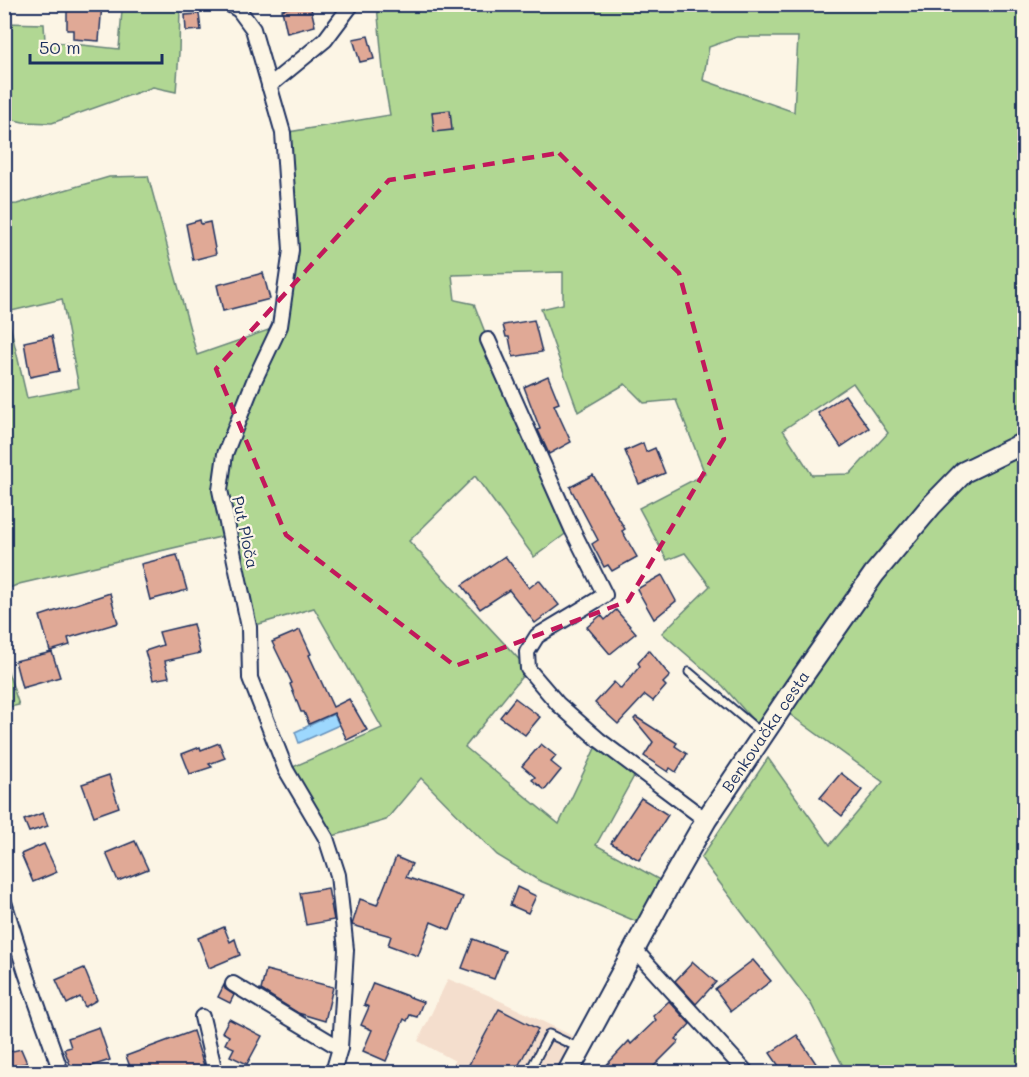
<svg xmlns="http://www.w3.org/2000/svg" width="1029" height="1077" viewBox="0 0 1029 1077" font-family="Mali,sans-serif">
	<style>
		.built { fill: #f4decd }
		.green { fill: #b1d793; stroke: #668378; stroke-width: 1.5; fill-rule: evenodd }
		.water { fill: #9dd8fe; stroke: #6994be; stroke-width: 1.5 }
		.building { fill: #e0a996; stroke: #1b2f5e; stroke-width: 1.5 }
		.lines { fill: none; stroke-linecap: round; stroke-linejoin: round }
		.lane-casing { stroke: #1b2f5e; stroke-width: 11 }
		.street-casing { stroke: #1b2f5e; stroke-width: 18 }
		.secondary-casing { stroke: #1b2f5e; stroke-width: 24 }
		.lane { stroke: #fcf5e5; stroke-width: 7 }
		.street { stroke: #fcf5e5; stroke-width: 14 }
		.secondary { stroke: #fcf5e5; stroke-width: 20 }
		.marked { fill: none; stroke: #c2185b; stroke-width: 4.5; stroke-dasharray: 12 8; stroke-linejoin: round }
		.labels { text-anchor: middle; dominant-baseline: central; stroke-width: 4.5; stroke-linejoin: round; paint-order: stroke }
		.street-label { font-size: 16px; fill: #1b2f5e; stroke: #fcf5e5 }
	</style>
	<rect width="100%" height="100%" fill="#fcf5e5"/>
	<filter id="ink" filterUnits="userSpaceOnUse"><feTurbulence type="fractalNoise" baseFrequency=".0167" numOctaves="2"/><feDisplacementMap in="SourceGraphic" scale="12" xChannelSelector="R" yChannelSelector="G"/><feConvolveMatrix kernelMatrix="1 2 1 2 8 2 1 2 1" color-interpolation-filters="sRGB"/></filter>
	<g filter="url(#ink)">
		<path class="built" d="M448 979 488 995 585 1042 577 1072H449L455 1061 418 1041Z"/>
		<g class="green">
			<path d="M136 5H180L179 53 176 92 153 87 52 123 23 122 5 118V23L44 24 45 41 119 49 122 10 135 11Z"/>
			<path d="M377 5H1024V1062L1007 1072H846L811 1004 701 858 768 758 830 845 883 782 781 708 764 733 723 686 662 633 710 586 685 553 667 560 639 508 705 474 676 400 644 403 625 384 578 412 541 309 563 304V272L452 275 455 300 474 304 488 340 572 529 534 557 475 476 409 541 528 669 465 747 559 824 599 740 638 769 596 845 669 885 647 926 538 880 497 855 421 778 386 820 326 838 286 770 382 728 314 608 249 627 229 535 19 584 5 590 4 205 17 204 109 177 148 176 197 355 280 326 291 250 283 133 390 115 384 81ZM737 37H798L794 112 703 80 709 47ZM62 299 79 388 27 398 7 312ZM853 383 888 433 850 474 812 475 783 430Z"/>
			<path d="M4 660 19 705 5 708H4Z"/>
		</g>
		<path class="water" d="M334 714 339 725 299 743 295 732Z"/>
		<g class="building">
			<path d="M67 4H102L99 41 73 39V30H67Z"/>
			<path d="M290 4H310L315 26 287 33 282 10 291 7Z"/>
			<path d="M199 14 201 30 186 31 185 15Z"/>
			<path d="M368 36 374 59 360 62 353 39Z"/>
			<path d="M450 110 452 130 434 132 432 112Z"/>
			<path d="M200 220 201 224 210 222 216 254 193 260 186 224Z"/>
			<path d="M263 273 270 299 223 311 217 285Z"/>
			<path d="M534 320 542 352 513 357 509 337H506L503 325Z"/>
			<path d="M52 336 59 371 30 377 24 342Z"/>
			<path d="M548 376 559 403 554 405 571 442 549 454 538 430 540 429 524 387Z"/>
			<path d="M845 395 869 428 841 447 818 413Z"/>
			<path d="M643 443 646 452 655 448 665 473 639 484 625 451Z"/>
			<path d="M593 475 625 529 622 531 637 557 612 571 608 565 604 567 592 544 598 540 570 487Z"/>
			<path d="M177 555 187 590 150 600 141 564Z"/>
			<path d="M505 556 529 588 539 580 559 605 535 623 509 590 480 609 462 585Z"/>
			<path d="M662 575 676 601 654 619 637 589Z"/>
			<path d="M110 593 118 623 68 638 70 645 50 651 40 616Z"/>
			<path d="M616 610 636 633 610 654 587 627 601 615 605 620Z"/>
			<path d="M193 624 200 653 165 661 169 677 153 680 145 651 163 645 159 632Z"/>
			<path d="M300 630 311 654 309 655 333 707 349 699 367 730 347 740 334 713 309 724 304 712H301L290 684 292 683 272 642Z"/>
			<path d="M649 650 670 676 663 683 666 686 653 701 645 695 618 724 595 703 614 682 621 689 640 666 638 663Z"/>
			<path d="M52 652 60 677 22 688 15 661Z"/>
			<path d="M515 698 540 717 525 735 500 717Z"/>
			<path d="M636 717 677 743 675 746 687 754 676 772 670 768 668 772 644 756 653 742 634 719Z"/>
			<path d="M219 743 225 758 209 764 212 767 190 774 182 754 200 747 201 750Z"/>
			<path d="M541 744 556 756 551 762 561 770 545 790 532 780 535 777 522 766Z"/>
			<path d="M841 773 862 790 842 816 820 798Z"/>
			<path d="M109 775 119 807 94 816 82 784Z"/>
			<path d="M641 798 668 815 639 860 611 843Z"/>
			<path d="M43 813 48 826 29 832 24 820Z"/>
			<path d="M135 841 148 869 118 881 106 853Z"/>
			<path d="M44 844 57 872 33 882 21 854Z"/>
			<path d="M396 857 412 864 406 877 463 897 450 930 431 922 418 956 388 945 391 936 352 925 360 899 377 905Z"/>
			<path d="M517 887 536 896 528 913 510 905Z"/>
			<path d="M328 888 334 920 306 925 300 893Z"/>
			<path d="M224 927 230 942 235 939 240 955 209 968 198 938Z"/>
			<path d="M473 939 505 951 494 979 462 968Z"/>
			<path d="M753 960 771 981 731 1011 715 989Z"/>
			<path d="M693 962 716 982 696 1004 675 981Z"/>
			<path d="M84 968 97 1000 85 1007 80 997 67 1004 56 980Z"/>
			<path d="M266 970 333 987 325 1021 298 1013 261 990Z"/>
			<path d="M373 983 423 1002 417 1017 410 1015 407 1021 404 1019 386 1061 363 1051 372 1030 361 1025 369 1007 364 1005Z"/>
			<path d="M224 985 225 989 234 995 230 1003 218 997Z"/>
			<path d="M669 1001 690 1024 676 1039 679 1041 648 1072H600L629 1041 631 1044 656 1020 653 1016Z"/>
			<path d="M499 1009 538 1029 515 1072H465Z"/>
			<path d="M229 1019 262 1036 247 1064 230 1056 234 1048 225 1044 229 1036 222 1032Z"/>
			<path d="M99 1027 110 1060 73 1072 64 1049 71 1047 68 1038Z"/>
			<path d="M193 1031 205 1069 196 1072H132L126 1056Z"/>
			<path d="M797 1035 817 1065 805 1072H783L770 1053Z"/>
			<path d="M21 1049 27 1063 4 1068V1053Z"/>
		</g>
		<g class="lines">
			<defs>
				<g id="lane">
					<path d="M689 672 753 726 762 732"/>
					<path d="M529 1072 549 1034 579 1048"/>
				</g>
				<g id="street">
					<path d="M229 4 239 10 253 29 283 133 291 250 280 326 254 381 225 454 220 490 249 627 250 678 286 770 326 838 338 875 346 950 340 1048 333 1072"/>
					<path d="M269 86 325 40 352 4"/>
					<path d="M488 340 572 529 605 595 537 636 527 652 528 669 558 704 599 740 706 820"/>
					<path d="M4 902 26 973 61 1072"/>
					<path d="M634 949 746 1072"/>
					<path d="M233 984 340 1048"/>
					<path d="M202 1017 215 1072"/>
				</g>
				<path id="secondary" d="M568 1072 669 885 706 820 795 687 874 574 931 506 964 472 1024 443"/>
			</defs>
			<use href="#lane" class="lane-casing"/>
			<use href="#street" class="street-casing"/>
			<use href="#secondary" class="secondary-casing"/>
			<use href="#lane" class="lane"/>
			<use href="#street" class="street"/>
			<use href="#secondary" class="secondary"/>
		</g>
	</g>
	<path class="marked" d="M559 153 679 273 724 439 628 601 455 666 286 535 216 369 389 180Z"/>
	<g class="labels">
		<g class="street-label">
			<text transform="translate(246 532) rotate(78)">Put Ploča</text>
			<text transform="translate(765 731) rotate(-56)">Benkovačka cesta</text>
		</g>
	</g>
	<rect width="1029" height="1077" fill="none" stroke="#fcf5e5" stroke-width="24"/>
	<rect x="12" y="12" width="1005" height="1053" fill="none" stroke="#1b2f5e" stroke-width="2" filter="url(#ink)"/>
	<path d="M30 54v9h132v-9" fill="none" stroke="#1b2f5e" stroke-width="3"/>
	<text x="39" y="54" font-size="18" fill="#1b2f5e" stroke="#fcf5e5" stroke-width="4.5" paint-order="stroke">50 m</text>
</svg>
